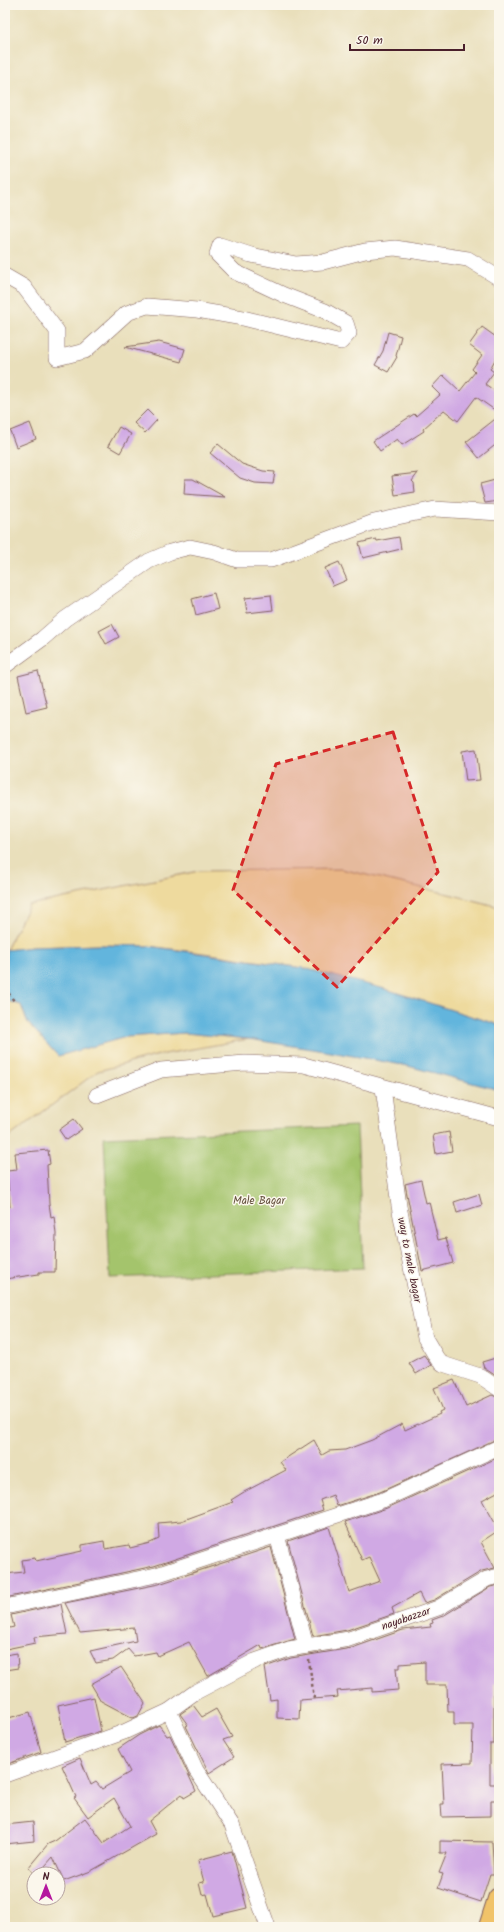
<svg xmlns="http://www.w3.org/2000/svg" width="504" height="1932" viewBox="0 0 504 1932" font-family="Kalam,sans-serif">
	<style>
		.green { fill: #a4c46c; stroke: #77724c }
		.sand { fill: #eeda9e; stroke: #9c7c64 }
		.water { fill: #62b5dd; stroke: #566a84 }
		.building { fill: #d0a9e4 }
		.lines { fill: none; stroke-linecap: round; stroke-linejoin: round }
		.street-casing { stroke: #82625d; stroke-width: 16 }
		.highway-casing { stroke: #82625d; stroke-width: 24 }
		.path { stroke: #82625d; stroke-width: 2.5; stroke-dasharray: 3 3; stroke-linecap: butt }
		.street { stroke: #fff; stroke-width: 15 }
		.highway { stroke: #f1c369; stroke-width: 22 }
		.marked { fill: #d62828; fill-opacity: 0.2; stroke: #d62828; stroke-width: 3; stroke-dasharray: 8 5; stroke-linejoin: round }
		.labels { text-anchor: middle; dominant-baseline: central; stroke-width: 3; stroke-linejoin: round; paint-order: stroke }
		.park-label { font-size: 11px; fill: #65513e; stroke: #fbf7ec }
		.street-label { font-size: 11px; fill: #4a1f2b; stroke: #fbf7ec }
	</style>
	<rect width="100%" height="100%" fill="#fbf7ec"/>
	<filter id="ink" filterUnits="userSpaceOnUse"><feTurbulence type="fractalNoise" baseFrequency=".025" numOctaves="2"/><feDisplacementMap in="SourceGraphic" scale="8" xChannelSelector="R" yChannelSelector="G"/><feConvolveMatrix kernelMatrix="1 2 1 2 8 2 1 2 1" color-interpolation-filters="sRGB"/></filter>
	<filter id="wash" filterUnits="userSpaceOnUse"><feTurbulence type="fractalNoise" baseFrequency=".012" numOctaves="4" result="noise"/><feDisplacementMap in="SourceGraphic" scale="16" xChannelSelector="R" yChannelSelector="G"/><feGaussianBlur stdDeviation="0.9" result="paint"/><feColorMatrix in="noise" values="0 0 0 0 0 0 0 0 0 0 0 0 0 0 0 0 0 1.4 0 .05"/><feComposite in="paint" operator="in"/></filter>
	<g filter="url(#wash)">
		<rect width="100%" height="100%" fill="#e9dfbb"/>
		<path class="green" d="M357 1126 363 1268 110 1278 104 1137Z"/>
		<g class="sand">
			<path d="M341 869 453 895 499 907V1025L385 989 303 968 204 953 148 946 99 945 33 947 6 950 29 905 199 871Z"/>
			<path d="M8 1001 21 1005 28 1023 58 1056 126 1037 185 1033 249 1039 159 1055 98 1071 5 1140V1005Z"/>
		</g>
		<path class="water" d="M99 945 148 946 303 968 385 989 499 1025V1090L408 1066 331 1052 249 1039 185 1033 126 1037 58 1056 28 1023 21 1005 8 1001 5 1005 6 950 33 947Z"/>
		<g id="blocks">
			<g class="building">
				<path d="M482 327 496 337 499 345V352L490 369 494 372 485 384 499 394V413L476 397 458 421 444 410 423 429 424 431 402 445 397 439 380 451 373 441 414 414 416 416 440 395 432 387 443 375 460 391 475 372 472 369 482 355 469 345Z"/>
				<path d="M388 332 401 336 396 356 397 357 388 372 375 365 383 351Z"/>
				<path d="M159 342 185 349 181 362 125 347Z"/>
				<path d="M147 410 157 420 145 433 134 423Z"/>
				<path d="M499 416V442L479 458 466 442Z"/>
				<path d="M30 423 36 439 16 447 10 431Z"/>
				<path d="M119 427 131 434 120 453 108 446Z"/>
				<path d="M218 444 242 464 263 471 275 472 273 484 255 483 240 478 210 453Z"/>
				<path d="M418 473 412 481 414 483 415 492 395 495 392 476Z"/>
				<path d="M185 479H193L225 497 184 494Z"/>
				<path d="M499 479V501L485 503 480 484Z"/>
				<path d="M399 537 401 549 363 558 359 543 376 539 377 541Z"/>
				<path d="M339 562 347 580 333 586 325 568Z"/>
				<path d="M214 593 218 609 196 615 192 599Z"/>
				<path d="M271 595 273 610 247 613 245 598Z"/>
				<path d="M112 624 119 637 106 644 99 631Z"/>
				<path d="M38 671 47 707 26 712 18 676Z"/>
				<path d="M476 749 480 780 466 781 462 751Z"/>
				<path d="M74 1119 82 1129 66 1140 59 1130Z"/>
				<path d="M449 1132 452 1151 436 1154 433 1135Z"/>
				<path d="M48 1150 50 1164 47 1165 49 1204 51 1217 54 1216 56 1234 55 1272H39V1274L5 1279V1207H10L7 1171 17 1170 15 1153Z"/>
				<path d="M421 1180 426 1203 429 1202 438 1240 446 1238 453 1263 422 1271 405 1184Z"/>
				<path d="M479 1194 482 1205 457 1213 454 1202Z"/>
				<path d="M424 1355 431 1365 416 1374 409 1363Z"/>
				<path d="M499 1357V1378L484 1368 482 1362Z"/>
				<path d="M454 1380 466 1407 492 1395 499 1398V1438L380 1492 337 1506 333 1495 320 1500 323 1510 154 1566 5 1598V1574L24 1572 22 1560 35 1558 36 1561 82 1551V1545L104 1541 105 1549 129 1545 130 1548 150 1543 159 1539 158 1523 181 1521 233 1502 231 1500 244 1492 286 1470 280 1462 314 1440 322 1455 329 1451 345 1450 372 1440 402 1424 405 1430 440 1414 439 1412 443 1410 434 1388Z"/>
				<path d="M499 1457V1491L482 1500 499 1530 481 1542 495 1568 482 1571 434 1600 424 1603 419 1593 392 1608 394 1614 347 1630 313 1636 288 1541 329 1527 349 1592 380 1581 369 1557 362 1560 345 1522 387 1508Z"/>
				<path d="M271 1547 295 1639 262 1649 261 1645 208 1676 189 1642 158 1656 156 1652 134 1656 128 1649 113 1660 96 1663 90 1651 136 1641 134 1628 80 1633 65 1603 159 1584Z"/>
				<path d="M499 1585V1682L494 1684V1744H490V1784H496V1800H491V1816L442 1817 441 1804H444L442 1764 472 1763 473 1725H454V1712H448L447 1685H425V1662L400 1664V1668H396L398 1690 372 1692V1688L337 1691 338 1697 300 1700 299 1719 277 1718V1699L270 1700 265 1667 291 1658 352 1648 403 1630 431 1627 430 1624 433 1623 432 1620 443 1616 490 1587Z"/>
				<path d="M61 1604 67 1634 34 1637 35 1643 6 1649 5 1629 14 1627 11 1615Z"/>
				<path d="M17 1653 18 1668 5 1670V1655Z"/>
				<path d="M121 1667 145 1703 138 1716 133 1718 101 1701 91 1684Z"/>
				<path d="M94 1697 101 1731 65 1742 58 1705Z"/>
				<path d="M193 1705 202 1717 216 1709 232 1737 223 1740 234 1757 209 1773 186 1726 188 1725 180 1714Z"/>
				<path d="M30 1712 41 1752 5 1765V1719Z"/>
				<path d="M159 1725 167 1736 170 1735 196 1791 184 1798 182 1794 149 1821 156 1834 91 1871 64 1881 53 1857 38 1874H35L28 1868 48 1844 55 1841 85 1818 104 1843 130 1826 114 1798 88 1817 74 1798 76 1797 62 1766 80 1758 91 1785 96 1782 102 1789 130 1772 118 1749 139 1735Z"/>
				<path d="M33 1822 34 1841 5 1844V1825Z"/>
				<path d="M440 1841 492 1842 494 1874H490L481 1902 438 1888 443 1874 439 1873 447 1853H440Z"/>
				<path d="M232 1851 247 1908 213 1916 207 1894 202 1895 199 1883 204 1882 198 1860Z"/>
			</g>
		</g>
	</g>
	<g filter="url(#ink)">
		<use href="#blocks" fill-opacity="0" stroke="#82625d" stroke-width="1"/>
		<g class="lines">
			<defs>
				<g id="street">
					<path d="M5 276 24 287 57 331V358L85 351 127 313 147 306 197 310 243 318 341 342 349 333 346 323 325 311 284 295 235 272 217 254 220 245 251 255 296 264 323 262 365 251 395 248 468 259 499 278"/>
					<path d="M5 666 42 639 65 619 149 561 170 552 190 547 214 552 237 560H271L374 522 435 509 499 513"/>
					<path d="M383 1088 399 1206 425 1338 438 1360 443 1364 480 1376 499 1389"/>
					<path d="M97 1095 161 1070 245 1063 304 1065 499 1118"/>
					<path d="M277 1535 306 1646"/>
					<path d="M5 1607 156 1575 383 1500 499 1447"/>
					<path d="M169 1711 196 1770 232 1825 268 1927"/>
					<path d="M5 1775 124 1732 169 1711 194 1693 255 1661 289 1649 349 1639 438 1608 487 1579 499 1576"/>
				</g>
				<path id="highway" d="M490 1927 499 1899"/>
			</defs>
			<use href="#street" class="street-casing"/>
			<use href="#highway" class="highway-casing"/>
			<g class="path">
				<path d="M5 988 14 1001"/>
				<path d="M309 1660 314 1699"/>
			</g>
			<use href="#street" class="street"/>
			<use href="#highway" class="highway"/>
		</g>
	</g>
	<path class="marked" d="M393 732 438 872 337 987 233 890 276 764Z"/>
	<g class="labels">
		<g class="park-label">
			<text x="259" y="1201">Male Bagar</text>
		</g>
		<g class="street-label">
			<text transform="translate(409 1260) rotate(79)">way to male bagar</text>
			<text transform="translate(406 1619) rotate(-19)">nayabazzar</text>
		</g>
	</g>
	<rect width="504" height="1932" fill="none" stroke="#fbf7ec" stroke-width="20"/>
	<g transform="translate(46 1886)"><circle r="19" fill="#fbf7ec" stroke="#b4a19f"/>
	<path d="M0-3L7 15L0 10L-7 15Z" fill="#b5179e"/>
	<text y="-6" font-size="11" font-weight="bold" text-anchor="middle" fill="#4a1f2b">N</text>
	</g>
	<path d="M350 44v6h114v-6" fill="none" stroke="#4a1f2b" stroke-width="2"/>
	<text x="356" y="44" font-size="12" fill="#4a1f2b" stroke="#fbf7ec" stroke-width="3" paint-order="stroke">50 m</text>
</svg>
